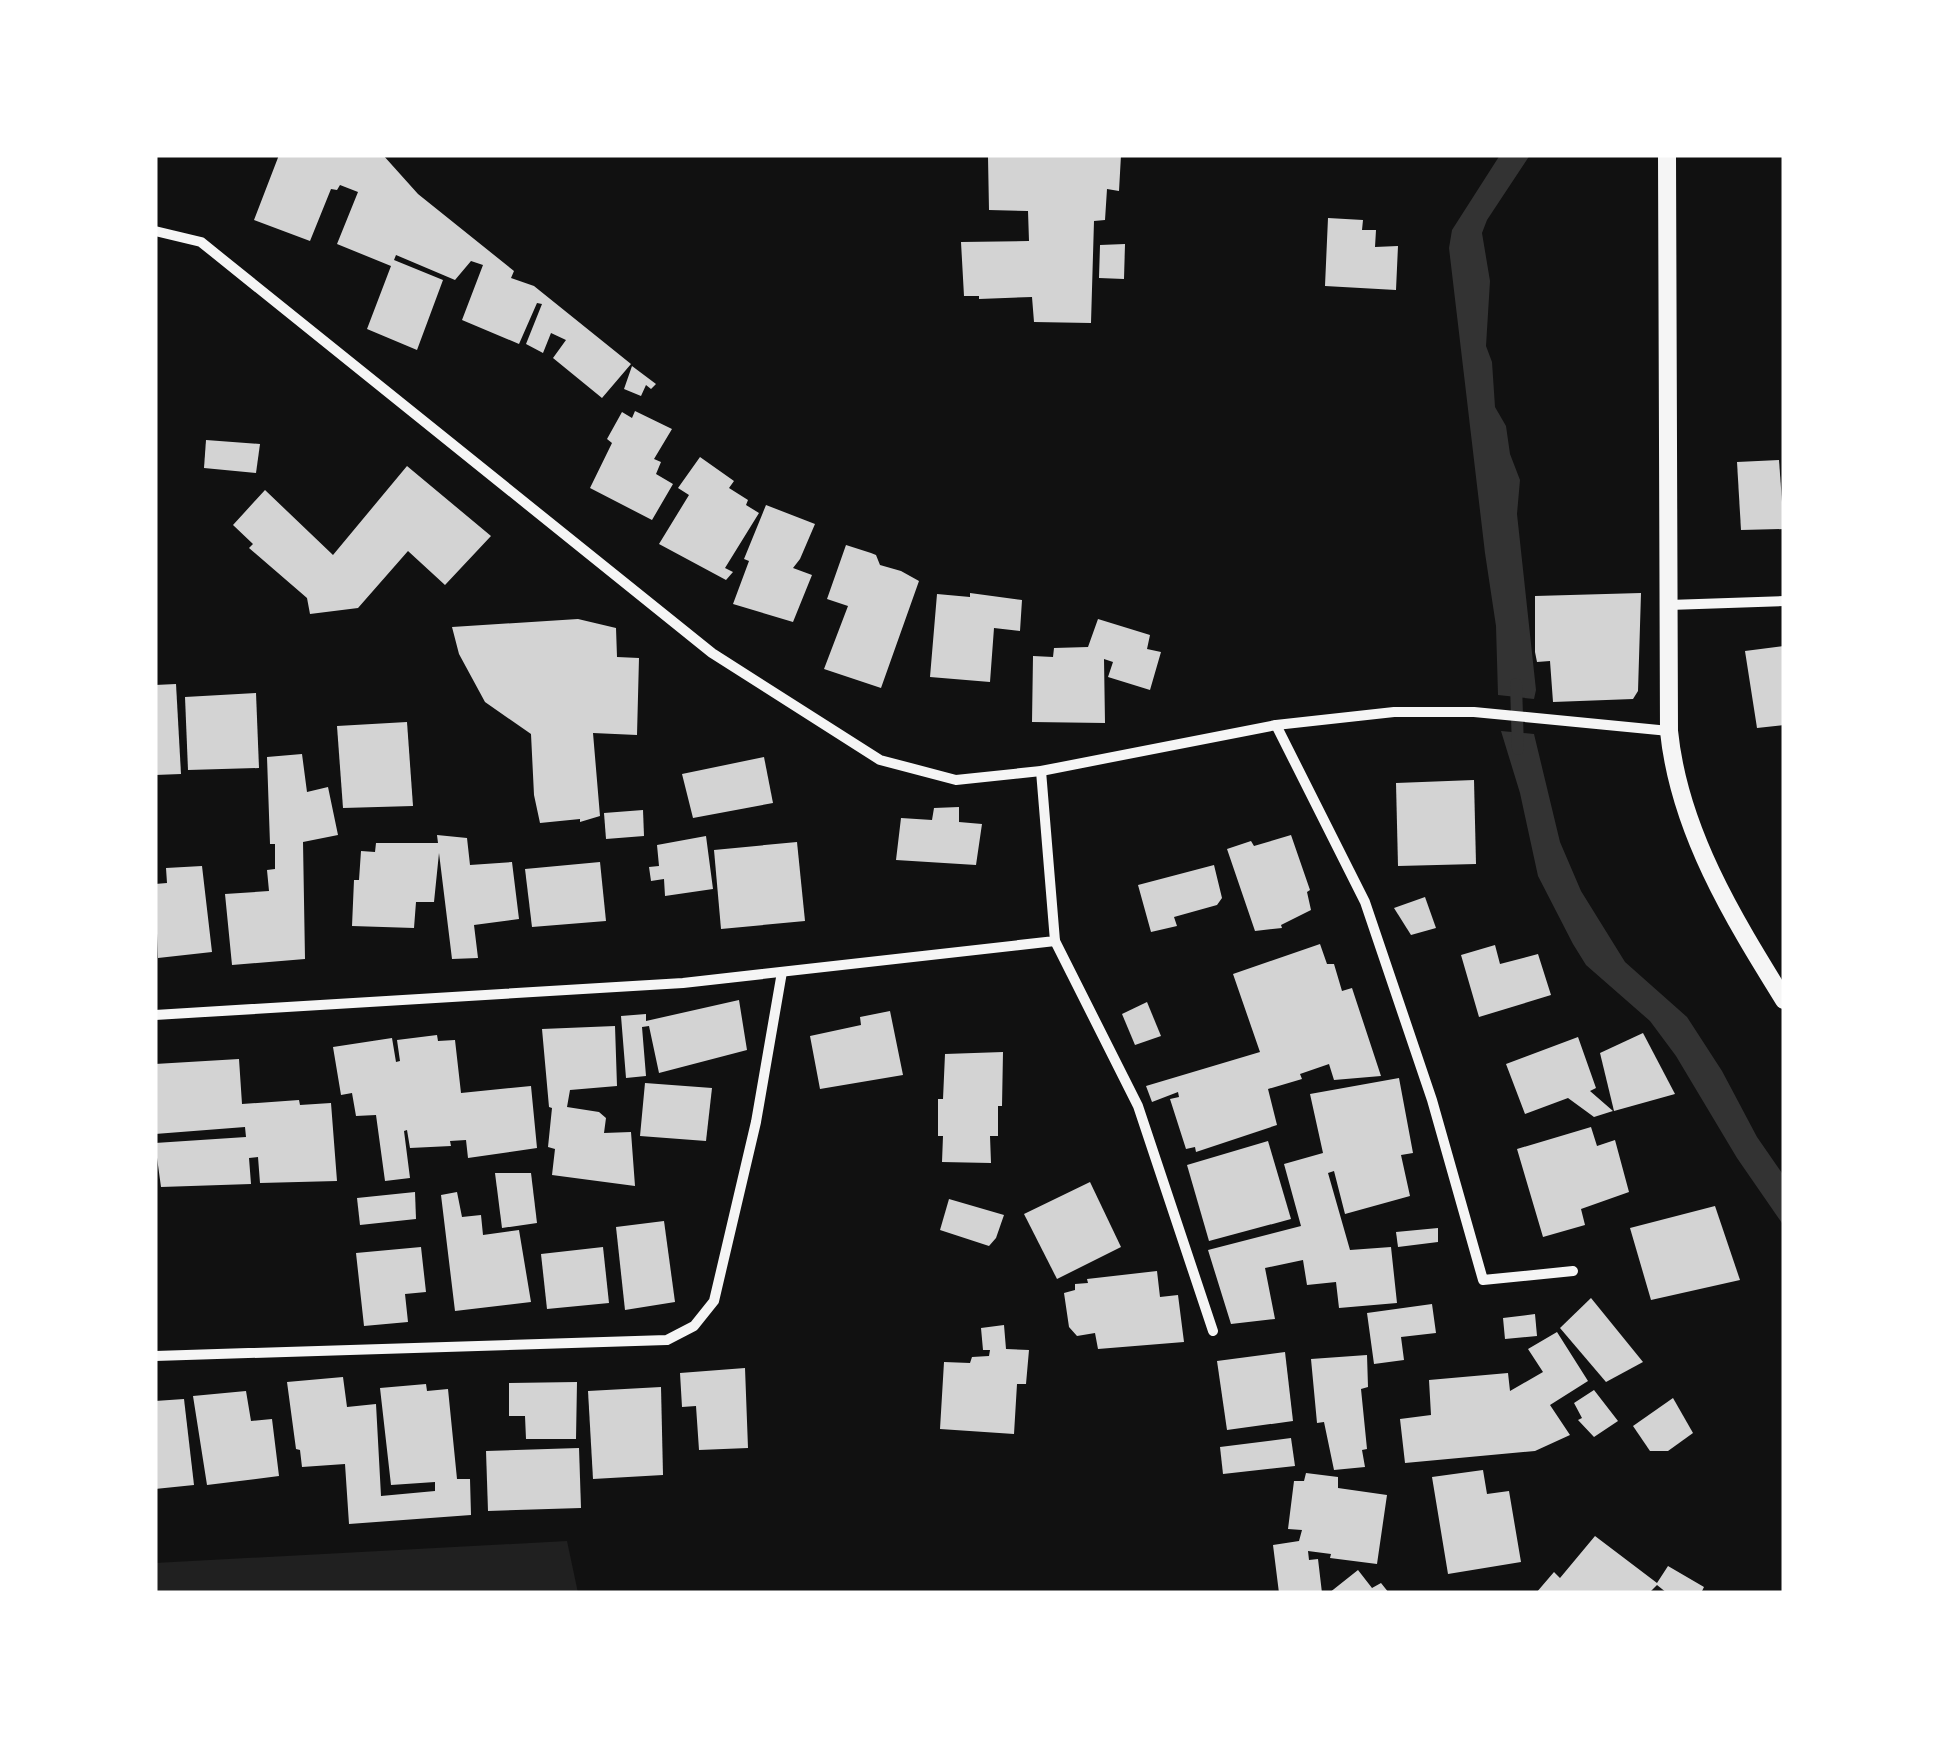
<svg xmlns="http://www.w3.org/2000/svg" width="1939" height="1748" viewBox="0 0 1939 1748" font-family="'Work Sans',sans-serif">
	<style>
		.green { fill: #202020 }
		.water { fill: #333 }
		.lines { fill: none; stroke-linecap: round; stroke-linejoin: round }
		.stream { stroke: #333; stroke-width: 12 }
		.building { fill: #d3d3d3 }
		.minor { stroke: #f5f5f5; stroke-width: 10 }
		.tertiary { stroke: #f5f5f5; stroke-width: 18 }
	</style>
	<rect width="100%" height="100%" fill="#111"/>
	<path class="green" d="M567 1541 578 1593H155V1563Z"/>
	<g class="water">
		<path d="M1500 155H1530L1487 220 1482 233 1490 281 1486 346 1492 362 1495 407 1506 426 1510 454 1520 480 1517 514 1536 690 1534 699 1498 695 1496 626 1485 553 1449 248 1452 230Z"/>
		<path d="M1501 731 1534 734 1560 842 1581 891 1625 962 1687 1017 1722 1071 1757 1137 1784 1176V1226L1737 1158 1676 1056 1650 1021 1586 965 1573 944 1538 876 1520 793Z"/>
	</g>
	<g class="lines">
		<path class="stream" d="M1516 684 1518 749"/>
	</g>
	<g class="building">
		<path d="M279 155H383L418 194 514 271 511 278 534 286 631 364 602 398 553 358 566 340 551 333 543 353 526 344 542 304 537 303 519 344 462 320 483 265 471 261 455 280 396 255 394 260 443 280 417 350 367 329 391 266 337 244 358 192 340 185 337 190 331 189 310 241 254 220Z"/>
		<path d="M1121 155 1119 191 1107 189 1105 220 1094 221 1091 323 1034 322 1032 297 979 299V296H964L961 242 1029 241 1028 211 989 210 988 157Z"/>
		<path d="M1328 218 1363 220 1362 230H1376L1375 247 1398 246 1396 290 1325 286Z"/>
		<path d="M1125 244 1124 279 1099 278 1100 245Z"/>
		<path d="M632 366 656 384 651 389 646 385 641 396 624 389Z"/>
		<path d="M635 411 672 429 654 459 661 462 656 474 673 484 652 520 590 488 612 443 607 439 622 412 632 418Z"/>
		<path d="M206 440 260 444 256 473 204 468Z"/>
		<path d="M700 457 734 481 729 488 748 500 746 505 759 513 725 568 733 572 726 580 659 544 689 495 678 488Z"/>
		<path d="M1779 460 1784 529 1741 530 1737 462Z"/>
		<path d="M407 466 491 536 445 585 408 551 358 608 310 614 307 598 249 548 253 544 233 525 265 490 333 555Z"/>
		<path d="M766 505 815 524 800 559 793 568 812 575 793 622 733 604 749 561 744 559Z"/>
		<path d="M846 545 871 553 876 555 880 565 901 571 919 581 881 688 824 669 848 606 827 599Z"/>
		<path d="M970 593 1022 600 1020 631 994 628 990 682 930 677 937 594 970 597Z"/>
		<path d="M1641 593 1638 691 1633 699 1553 702 1550 661 1537 662 1535 652V596Z"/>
		<path d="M578 619 616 628 617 657 639 658 637 735 593 733 600 816 580 822V819L540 823 534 795 531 734 485 702 459 654 452 627Z"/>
		<path d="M1098 619 1150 635 1147 649 1161 652 1150 690 1108 677 1113 662 1104 659 1105 723 1032 722 1033 656 1053 657 1054 648 1088 647Z"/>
		<path d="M1784 646V725L1757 728 1745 651Z"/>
		<path d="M176 684 181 774 155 775V685Z"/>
		<path d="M256 693 259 768 188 770 185 697Z"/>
		<path d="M407 722 413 806 343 808 337 726Z"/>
		<path d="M302 754 307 792 328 787 338 835 303 842 305 959 232 965 225 894 269 891 267 870 275 869V844H270L267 757Z"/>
		<path d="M764 757 773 803 693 818 682 774Z"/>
		<path d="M1474 780 1476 864 1398 866 1396 783Z"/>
		<path d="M959 807V822L982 824 976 865 896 860 901 818 932 820 934 808Z"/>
		<path d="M643 810 644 836 606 839 604 813Z"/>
		<path d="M437 835 467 838 470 865 512 862 519 919 474 925 478 958 452 959 439 853 434 902H416L414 928 352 926 354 880H359L361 851 375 852 376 843H438Z"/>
		<path d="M1291 835 1310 890 1307 892 1311 910 1281 925 1282 928 1255 931 1227 849 1251 841 1254 846Z"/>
		<path d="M706 836 713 889 665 896 664 879 651 881 649 867 659 866 657 845Z"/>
		<path d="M797 842 805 921 721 929 714 850Z"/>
		<path d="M600 862 606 921 532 927 525 869Z"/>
		<path d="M1214 865 1222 898 1217 905 1174 917 1177 926 1151 932 1138 885Z"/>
		<path d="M202 866 212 952 158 958 155 884 167 883 166 868Z"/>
		<path d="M1425 897 1436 928 1411 935 1394 908Z"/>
		<path d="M1320 944 1327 964H1334L1342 991 1352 988 1381 1076 1334 1080 1329 1064 1300 1074 1302 1079 1268 1089 1277 1125 1196 1152 1195 1147 1186 1149 1170 1099 1179 1097 1178 1092 1152 1102 1146 1086 1260 1052 1233 974Z"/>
		<path d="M1495 945 1500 964 1538 954 1551 995 1479 1017 1461 955Z"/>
		<path d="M739 1000 747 1050 659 1073 649 1026 642 1027 646 1076 626 1078 621 1016 646 1014V1021Z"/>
		<path d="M1147 1002 1161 1036 1135 1045 1122 1014Z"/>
		<path d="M890 1011 903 1075 820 1089 810 1036 861 1025 860 1017Z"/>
		<path d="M615 1026 617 1086 570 1090 567 1107 599 1112 606 1118 604 1133 631 1132 635 1186 552 1175 555 1149 548 1147 552 1108 549 1107 542 1029Z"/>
		<path d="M1643 1033 1675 1094 1614 1111 1600 1053Z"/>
		<path d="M437 1035 438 1041 455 1040 461 1093 531 1086 537 1148 468 1158 466 1140 450 1141 451 1146 410 1148 407 1130 404 1131 410 1178 385 1181 376 1115 356 1116 352 1093 341 1095 333 1047 392 1038 396 1062 400 1061 397 1040Z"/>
		<path d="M1578 1037 1596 1088 1590 1091 1613 1111 1594 1117 1568 1098 1525 1114 1506 1064Z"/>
		<path d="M1003 1052 1002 1106H998V1136H990L991 1163 942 1162 943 1136H938V1099H943L945 1054Z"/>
		<path d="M239 1059 242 1104 299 1100 300 1105 331 1103 337 1181 260 1183 258 1157 249 1158 251 1184 161 1187 155 1143 246 1137 245 1127 155 1134V1064Z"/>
		<path d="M1399 1078 1413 1153 1401 1155 1410 1196 1345 1214 1334 1171 1328 1173 1350 1250 1391 1247 1397 1303 1339 1308 1336 1282 1307 1285 1303 1260 1265 1268 1275 1319 1231 1324 1208 1250 1301 1226 1284 1164 1323 1153 1310 1094Z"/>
		<path d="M645 1083 712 1088 706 1141 640 1136Z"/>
		<path d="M1591 1127 1597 1146 1615 1140 1629 1192 1581 1209 1585 1225 1543 1237 1517 1149Z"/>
		<path d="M1268 1141 1291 1219 1209 1241 1187 1165Z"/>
		<path d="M495 1173H531L537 1223 502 1228Z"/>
		<path d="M1090 1182 1121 1247 1057 1279 1024 1214Z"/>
		<path d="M415 1192 416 1219 360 1225 357 1198Z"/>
		<path d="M457 1192 462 1217 481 1215 483 1235 519 1230 531 1302 455 1311 441 1195Z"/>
		<path d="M949 1199 1004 1215 996 1238 989 1246 940 1230Z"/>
		<path d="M1715 1206 1740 1280 1651 1300 1630 1228Z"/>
		<path d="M664 1221 675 1302 625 1310 616 1227Z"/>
		<path d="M1438 1228V1242L1398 1247 1396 1232Z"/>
		<path d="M421 1247 426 1292 405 1294 408 1322 364 1326 356 1253Z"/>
		<path d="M603 1247 609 1303 547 1309 541 1254Z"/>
		<path d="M1157 1271 1160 1297 1178 1295 1184 1342 1098 1349 1095 1333 1077 1336 1069 1327 1064 1293 1075 1290V1284L1088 1283 1087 1279Z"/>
		<path d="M1591 1298 1643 1362 1606 1382 1560 1328Z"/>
		<path d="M1432 1304 1436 1333 1401 1337 1404 1360 1374 1364 1367 1313Z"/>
		<path d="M1535 1314 1537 1336 1505 1339 1503 1318Z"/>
		<path d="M1004 1325 1006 1349 1029 1350 1026 1384H1017L1014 1434 940 1429 944 1362 970 1363 972 1357 989 1356 990 1350H983L981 1328Z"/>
		<path d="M1557 1332 1588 1381 1550 1405 1570 1435 1535 1451 1405 1463 1400 1419 1431 1415 1429 1380 1508 1373 1510 1391 1543 1372 1528 1349Z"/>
		<path d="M1285 1352 1293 1421 1227 1430 1217 1361Z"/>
		<path d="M1367 1355 1368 1387 1361 1389 1367 1449 1362 1450 1365 1467 1334 1470 1324 1422 1317 1423 1311 1359Z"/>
		<path d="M745 1368 748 1448 699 1450 696 1406 682 1407 680 1373Z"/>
		<path d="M343 1377 347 1407 376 1404 381 1496 435 1491V1482L391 1485 380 1388 426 1384 427 1391 448 1389 457 1479H470L471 1515 349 1524 345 1464 302 1467 300 1450 296 1449 287 1382Z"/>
		<path d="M577 1382 576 1439H526L525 1416H509V1383Z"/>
		<path d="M661 1387 663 1475 593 1479 588 1391Z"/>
		<path d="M1594 1390 1618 1421 1594 1437 1578 1420 1582 1418 1574 1403Z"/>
		<path d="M246 1391 251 1421 272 1419 279 1476 207 1485 193 1396Z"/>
		<path d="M1673 1398 1693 1433 1668 1451H1650L1633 1426Z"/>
		<path d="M184 1399 194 1485 155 1489V1401Z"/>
		<path d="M1291 1438 1295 1466 1223 1474 1220 1447Z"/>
		<path d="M579 1448 581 1508 488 1511 486 1451Z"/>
		<path d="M1483 1470 1487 1494 1509 1491 1521 1562 1448 1574 1432 1477Z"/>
		<path d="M1306 1473 1338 1477V1488L1387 1495 1377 1564 1330 1558 1331 1554 1308 1551 1309 1560 1318 1559 1322 1593H1279L1273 1545 1299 1541 1302 1530 1288 1529 1294 1481H1304Z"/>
		<path d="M1595 1536 1657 1583 1668 1566 1704 1587 1701 1593H1667L1657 1585 1649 1593H1536L1554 1572 1560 1578Z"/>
		<path d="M1358 1570 1372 1588 1381 1583 1389 1593H1329Z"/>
	</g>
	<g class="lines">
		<g class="minor">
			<path d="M155 231 201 242 712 653 880 760 956 780 1041 771 1276 725 1394 712H1474L1669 731"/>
			<path d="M1669 605 1784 601"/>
			<path d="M1276 725 1365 902 1432 1100 1483 1280 1573 1271"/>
			<path d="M1055 941 1138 1106 1213 1331"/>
			<path d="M155 1015 683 983 1055 941 1041 771"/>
			<path d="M155 1356 667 1340 694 1326 714 1301 756 1122 782 972"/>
		</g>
		<path class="tertiary" d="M1667 155 1669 731C1679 830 1733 918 1784 1000"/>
	</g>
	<rect width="1939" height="1748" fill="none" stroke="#ffffff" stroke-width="315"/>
</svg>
